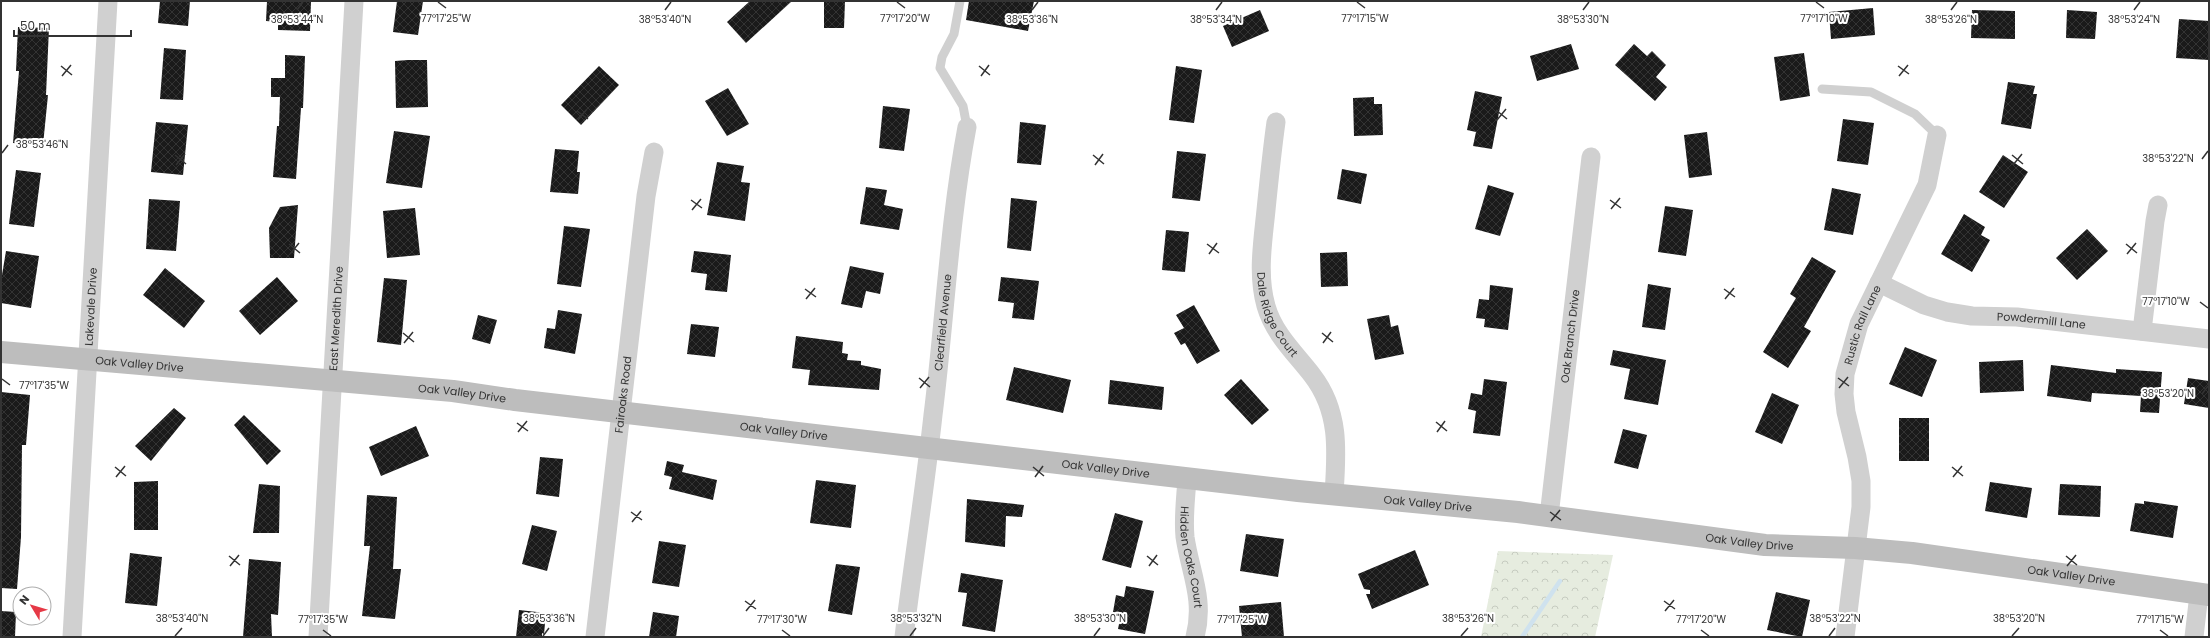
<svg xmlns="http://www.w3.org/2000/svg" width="2210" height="638" viewBox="0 0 2210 638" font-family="Poppins,sans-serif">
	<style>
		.forest { fill: url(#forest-crowns) }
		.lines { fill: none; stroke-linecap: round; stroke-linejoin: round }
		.stream { stroke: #cfe2ee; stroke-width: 4.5 }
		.building { fill: url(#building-cross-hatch) }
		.lane { stroke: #d0d0d0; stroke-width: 9 }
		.street { stroke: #d0d0d0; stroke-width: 19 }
		.secondary { stroke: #bdbdbd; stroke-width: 22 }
		.ticks { fill: none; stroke: #333; stroke-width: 1.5 }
		.labels { text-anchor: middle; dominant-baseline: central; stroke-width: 4; stroke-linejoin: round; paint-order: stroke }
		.street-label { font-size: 11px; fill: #333; stroke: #fff }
		.ticks-label { font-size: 10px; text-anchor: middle; fill: #333; stroke: #fff; stroke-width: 4; stroke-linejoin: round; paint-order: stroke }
	</style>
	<defs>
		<pattern id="forest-crowns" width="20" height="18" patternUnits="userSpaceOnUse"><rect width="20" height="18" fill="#e6ecdf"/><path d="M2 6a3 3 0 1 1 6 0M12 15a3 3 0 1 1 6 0" fill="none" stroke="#c6cbc0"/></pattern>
		<pattern id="building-cross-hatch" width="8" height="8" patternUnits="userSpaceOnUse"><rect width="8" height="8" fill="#1a1a1a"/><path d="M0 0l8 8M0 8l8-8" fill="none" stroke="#333"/></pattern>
	</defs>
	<rect width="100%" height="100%" fill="#fff"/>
	<path class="forest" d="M1498 551 1613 555 1595 637H1481Z"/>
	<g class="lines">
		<path class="stream" d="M1522 637 1560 581"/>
	</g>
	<g class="building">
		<path d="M160 1H190L188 26 158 23Z"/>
		<path d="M267 1H311L310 31 278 30V22L266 21Z"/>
		<path d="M397 1H423L418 35 393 32Z"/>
		<path d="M750 1H792L746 43 727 22Z"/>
		<path d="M824 1H845L844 28H824Z"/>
		<path d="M969 1H1034L1028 31 966 20Z"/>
		<path d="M1873 8 1875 35 1831 39 1829 12Z"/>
		<path d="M1260 10 1269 31 1232 47 1223 26Z"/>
		<path d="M1972 10 2015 11V39L1971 38Z"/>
		<path d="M2067 10 2097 12 2095 39 2066 38Z"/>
		<path d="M2179 19 2209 21V60L2176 58Z"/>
		<path d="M18 27 49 28 46 95H48L43 145 13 143 19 71H16Z"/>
		<path d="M1571 44 1579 69 1537 81 1530 56Z"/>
		<path d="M1634 44 1647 56 1652 51 1666 65 1656 77 1667 87 1655 101 1615 65Z"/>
		<path d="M164 48 186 50 183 100 160 99Z"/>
		<path d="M1804 53 1810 96 1780 101 1774 57Z"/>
		<path d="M285 55 305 56 303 108H301L296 179 273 177 277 126H279L280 97H271V78H285Z"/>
		<path d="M408 60H427L428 107 396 108 395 61Z"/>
		<path d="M599 66 619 85 581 125 561 105Z"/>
		<path d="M1176 66 1202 70 1194 123 1169 120Z"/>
		<path d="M2008 82 2035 86 2033 94H2037L2031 129 2001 124Z"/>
		<path d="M728 88 749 124 727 136 705 101Z"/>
		<path d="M1475 91 1502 97 1492 149 1473 146 1476 132 1467 130Z"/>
		<path d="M1374 97V104H1382L1383 135 1354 136 1353 98Z"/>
		<path d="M883 106 910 109 904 151 879 148Z"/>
		<path d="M1843 119 1874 123 1868 165 1837 161Z"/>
		<path d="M156 122 188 125 183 175 151 172Z"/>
		<path d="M1020 122 1046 125 1041 165 1017 163Z"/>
		<path d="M394 131 430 136 422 188 386 183Z"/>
		<path d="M1707 132 1712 175 1689 178 1684 135Z"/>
		<path d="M555 149 579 151 577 172H580L578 194 550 192Z"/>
		<path d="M1177 151 1206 154 1200 201 1172 198Z"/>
		<path d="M2003 155 2028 172 2004 208 1979 192Z"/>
		<path d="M717 162 744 166 741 182 750 183 745 221 707 215Z"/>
		<path d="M1342 169 1367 174 1361 204 1337 199Z"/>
		<path d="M16 170 41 173 34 227 9 224Z"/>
		<path d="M1488 185 1514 193 1500 236 1475 229Z"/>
		<path d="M866 187 887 190 884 205 903 209 899 230 860 224Z"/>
		<path d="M1832 188 1861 194 1853 235 1824 230Z"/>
		<path d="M1011 198 1037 201 1031 251 1007 248Z"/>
		<path d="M149 199 180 201 176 251 146 249Z"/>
		<path d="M298 205 294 258H270L269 228 280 207Z"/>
		<path d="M1665 206 1693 210 1686 256 1658 252Z"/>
		<path d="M415 208 420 255 387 258 383 211Z"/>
		<path d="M1964 214 1985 227 1981 235 1990 240 1972 272 1941 254Z"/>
		<path d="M564 226 590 229 581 287 557 284Z"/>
		<path d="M2087 229 2108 251 2077 280 2056 258Z"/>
		<path d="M1166 230 1189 232 1185 272 1162 270Z"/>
		<path d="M6 251 39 256 31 308 1 303V281Z"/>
		<path d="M694 251 731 255 727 292 705 290 707 274 691 272Z"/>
		<path d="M1347 252 1348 286 1321 287 1320 253Z"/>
		<path d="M1812 257 1836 271 1804 327 1811 331 1788 368 1763 352 1796 298 1790 294Z"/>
		<path d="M850 266 884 273 880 294 866 291 862 308 841 304Z"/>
		<path d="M165 268 205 301 184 328 143 295Z"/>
		<path d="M277 277 298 301 260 335 239 311Z"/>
		<path d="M1001 277 1039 281 1034 320 1012 318 1014 303 998 301Z"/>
		<path d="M384 278 407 280 401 345 377 342Z"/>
		<path d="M1648 284 1671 288 1665 330 1642 327Z"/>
		<path d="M1490 285 1513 288 1508 330 1484 327 1485 319 1476 318 1479 299 1489 300Z"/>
		<path d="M1194 305 1220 351 1197 364 1185 343 1181 345 1174 333 1184 328 1176 315Z"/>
		<path d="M558 310 582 314 575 354 544 348 547 328 555 329Z"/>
		<path d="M478 315 497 320 490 344 472 339Z"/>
		<path d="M1389 315 1391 327 1398 325 1404 354 1375 360 1367 319Z"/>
		<path d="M691 324 719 327 715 357 687 354Z"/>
		<path d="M796 336 843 342 842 353 848 354 847 360 861 361V365L881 369 879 390 808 385 810 370 792 368Z"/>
		<path d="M1905 347 1937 360 1922 397 1889 384Z"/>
		<path d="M1613 350 1666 360 1658 405 1624 399 1630 369 1610 365Z"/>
		<path d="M2023 360 2024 391 1980 393 1979 362Z"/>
		<path d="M2051 365 2116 373V369L2162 372 2159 413 2140 412 2141 396 2092 393 2091 402 2047 396Z"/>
		<path d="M1014 367 1071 380 1063 413 1006 400Z"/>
		<path d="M2188 378 2209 381V408L2184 404Z"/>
		<path d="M1241 379 1269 410 1252 425 1224 395Z"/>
		<path d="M1484 379 1507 382 1500 436 1473 433 1476 411 1468 409 1471 393 1482 395Z"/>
		<path d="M1110 380 1164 387 1162 410 1108 404Z"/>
		<path d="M1 392 30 395 26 445H22L21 537 17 589 1 588Z"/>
		<path d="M1772 393 1799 405 1782 444 1755 432Z"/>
		<path d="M174 408 186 418 151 461 135 446Z"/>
		<path d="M244 415 281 451 267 465 234 425Z"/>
		<rect x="1899" y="418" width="30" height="43"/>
		<path d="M416 426 429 456 381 476 369 447Z"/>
		<path d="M1623 429 1647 435 1638 469 1614 463Z"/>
		<path d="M540 457 563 459 559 497 536 494Z"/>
		<path d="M667 461 684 465 682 472 717 480 713 500 669 489 672 477 664 475Z"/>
		<path d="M816 480 856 485 851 528 810 523Z"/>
		<path d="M158 481V530H134V482Z"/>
		<path d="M1990 482 2032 488 2027 518 1985 511Z"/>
		<path d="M259 484 280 486 279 533H253Z"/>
		<path d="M2060 484 2101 486 2100 517 2058 515Z"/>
		<path d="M367 495 397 497 393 569H401L395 619 362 616 370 546H364Z"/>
		<path d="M967 499 1024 505 1022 517 1006 516 1005 547 965 542Z"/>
		<path d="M2144 501 2178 506 2173 538 2130 531 2135 503 2144 504Z"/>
		<path d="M1115 513 1143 521 1131 568 1102 560Z"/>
		<path d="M532 525 557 531 547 571 522 564Z"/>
		<path d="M1246 534 1284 539 1278 577 1240 571Z"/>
		<path d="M659 541 686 545 679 587 652 583Z"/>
		<path d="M1415 550 1429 585 1372 609 1366 594H1370V590L1364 589 1358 574Z"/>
		<path d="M130 553 162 557 157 606 125 603Z"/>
		<path d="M249 559 281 562 278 615 271 614 272 637H243Z"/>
		<path d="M836 564 860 567 852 615 828 611Z"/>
		<path d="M961 573 1003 580 995 632 962 626 967 593 958 592Z"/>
		<path d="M1126 586 1154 591 1145 634 1118 629 1121 614 1113 612 1116 595 1124 597Z"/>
		<path d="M1776 592 1810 600 1802 637 1767 630Z"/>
		<path d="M1281 602 1284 637H1242L1239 606Z"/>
		<path d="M519 610 546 613 544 634 542 633V637H516Z"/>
		<path d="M1 611 16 612 15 637H1Z"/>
		<path d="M653 612 679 616 676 637H649Z"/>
	</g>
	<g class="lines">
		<g class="lane">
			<path d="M960 1 954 34 942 57 940 68 963 106 967 127"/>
			<path d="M1822 89 1871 92 1915 114 1937 135"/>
		</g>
		<g class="street">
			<path id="s1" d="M1276 122C1272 151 1269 180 1266 210 1263 241 1257 274 1266 306 1274 334 1295 353 1312 375 1340 411 1337 451 1334 494"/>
			<path id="s2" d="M1879 283 1924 305 1947 312 1972 316 2017 317 2209 339"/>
			<path d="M2142 331 2155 221 2158 205"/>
			<path id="s3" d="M1187 478C1186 497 1183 517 1185 537 1190 572 1205 599 1195 637"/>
			<path id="s4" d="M1549 516 1591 157"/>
			<path id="s5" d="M72 637 108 1"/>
			<path id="s6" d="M318 637 354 1"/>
			<path id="s7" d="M595 637 646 196 654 152"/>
			<path id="s8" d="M904 637C913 563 925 489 933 415 945 319 949 223 967 127"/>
			<path id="s9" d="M1845 637 1861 507V481L1857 457 1846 412 1844 394 1845 374 1859 324 1927 185 1937 135"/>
			<path d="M2194 637 2199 594"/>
		</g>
		<path class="secondary" id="s10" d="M1 352 453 391 515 400 1298 491 1518 512 1765 545 1855 548 1912 553 2209 595"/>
	</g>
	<path class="ticks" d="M438 2 446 8M897 2 905 8M1357 2 1365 8M1816 2 1824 8M297 10 303 2M665 10 671 2M1032 10 1038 2M1216 10 1222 2M1583 10 1589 2M1951 10 1957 2M2134 10 2140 2M61 66 72 75M979 66 990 75M1898 66 1909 74M62 76 71 65M981 76 989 65M1899 76 1908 65M1496 110 1507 119M577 111 588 119M578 120 587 109M1497 120 1506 109M2 153 8 145M175 155 186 164M1093 155 1104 164M2012 155 2023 164M2202 159 2208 151M176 165 185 154M1095 165 1103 154M2013 165 2022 154M691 200 702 208M1610 200 1621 208M1611 209 1620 198M692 210 701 199M289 244 300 253M1207 244 1219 253M2126 244 2137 253M290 254 299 243M1209 254 1217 243M2127 254 2136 243M805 289 816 297M1724 289 1735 297M806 299 815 288M1725 299 1734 288M2200 302 2208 308M403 333 414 342M1322 333 1333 342M404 343 413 332M1323 343 1331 332M919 378 930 387M1838 378 1849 386M2 379 10 385M920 388 929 377M1839 388 1848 377M2202 394 2208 386M1436 422 1447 431M517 423 528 431M518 432 527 421M1437 432 1445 421M115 467 126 476M1033 467 1044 476M1952 467 1963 476M116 477 125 466M1035 477 1043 466M1953 477 1962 466M631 512 642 520M1550 512 1561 520M1551 521 1560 510M632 522 641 511M229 556 240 565M1147 556 1158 565M2066 556 2077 565M230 566 239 555M1149 566 1157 555M2067 566 2076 555M745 601 756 609M1664 601 1675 609M746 611 755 600M1665 611 1674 600M323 630 331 636M782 630 790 636M1242 630 1250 636M1701 630 1709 636M2160 630 2168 636M175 636 182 628M543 636 549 628M910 636 916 628M1094 636 1100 628M1461 636 1468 628M1829 636 1835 628M2012 636 2019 628"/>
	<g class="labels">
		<g class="street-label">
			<text stroke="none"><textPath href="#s5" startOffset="331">Lakevale Drive</textPath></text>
			<text stroke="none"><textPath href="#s1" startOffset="197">Dale Ridge Court</textPath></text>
			<text stroke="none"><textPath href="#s6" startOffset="319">East Meredith Drive</textPath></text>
			<text stroke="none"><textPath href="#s2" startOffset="169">Powdermill Lane</textPath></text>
			<text stroke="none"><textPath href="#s8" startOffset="317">Clearfield Avenue</textPath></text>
			<text stroke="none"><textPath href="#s9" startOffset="318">Rustic Rail Lane</textPath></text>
			<text stroke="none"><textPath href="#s4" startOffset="181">Oak Branch Drive</textPath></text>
			<text stroke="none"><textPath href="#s10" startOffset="139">Oak Valley Drive</textPath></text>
			<text stroke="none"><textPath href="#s10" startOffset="463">Oak Valley Drive</textPath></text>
			<text stroke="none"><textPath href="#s7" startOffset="244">Fairoaks Road</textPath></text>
			<text stroke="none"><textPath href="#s10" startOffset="787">Oak Valley Drive</textPath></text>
			<text stroke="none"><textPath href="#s10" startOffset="1111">Oak Valley Drive</textPath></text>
			<text stroke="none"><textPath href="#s10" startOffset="1435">Oak Valley Drive</textPath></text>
			<text stroke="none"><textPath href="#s10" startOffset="1759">Oak Valley Drive</textPath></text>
			<text stroke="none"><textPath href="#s3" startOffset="80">Hidden Oaks Court</textPath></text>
			<text stroke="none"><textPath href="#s10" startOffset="2083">Oak Valley Drive</textPath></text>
		</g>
	</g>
	<g class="ticks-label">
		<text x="905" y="22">77°17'20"W</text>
		<text x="1824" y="22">77°17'10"W</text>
		<text x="446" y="22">77°17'25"W</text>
		<text x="1365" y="22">77°17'15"W</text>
		<text x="297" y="23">38°53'44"N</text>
		<text x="665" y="23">38°53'40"N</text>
		<text x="1032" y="23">38°53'36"N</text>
		<text x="1216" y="23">38°53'34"N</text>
		<text x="1583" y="23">38°53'30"N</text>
		<text x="1951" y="23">38°53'26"N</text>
		<text x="2134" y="23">38°53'24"N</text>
		<text x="42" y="148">38°53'46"N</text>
		<text x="2168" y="162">38°53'22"N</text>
		<text x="2166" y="305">77°17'10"W</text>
		<text x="44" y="389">77°17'35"W</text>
		<text x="2168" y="397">38°53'20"N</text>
		<text x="182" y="622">38°53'40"N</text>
		<text x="549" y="622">38°53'36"N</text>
		<text x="916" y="622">38°53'32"N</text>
		<text x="1100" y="622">38°53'30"N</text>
		<text x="1468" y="622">38°53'26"N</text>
		<text x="1835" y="622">38°53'22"N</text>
		<text x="2019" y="622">38°53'20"N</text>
		<text x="323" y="623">77°17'35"W</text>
		<text x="782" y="623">77°17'30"W</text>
		<text x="1242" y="623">77°17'25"W</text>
		<text x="1701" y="623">77°17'20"W</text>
		<text x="2160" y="623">77°17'15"W</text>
	</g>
	<rect width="2210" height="638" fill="none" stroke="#333333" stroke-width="4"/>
	<g transform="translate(32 606) rotate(308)"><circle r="19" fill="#ffffff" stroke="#adadad"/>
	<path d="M0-3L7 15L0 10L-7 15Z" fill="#e63946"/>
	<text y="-6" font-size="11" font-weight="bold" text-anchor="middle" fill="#333333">N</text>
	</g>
	<path d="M14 30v6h117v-6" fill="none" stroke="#333333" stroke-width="2"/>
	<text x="20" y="30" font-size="12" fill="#333333" stroke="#ffffff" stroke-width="3" paint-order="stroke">50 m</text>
</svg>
